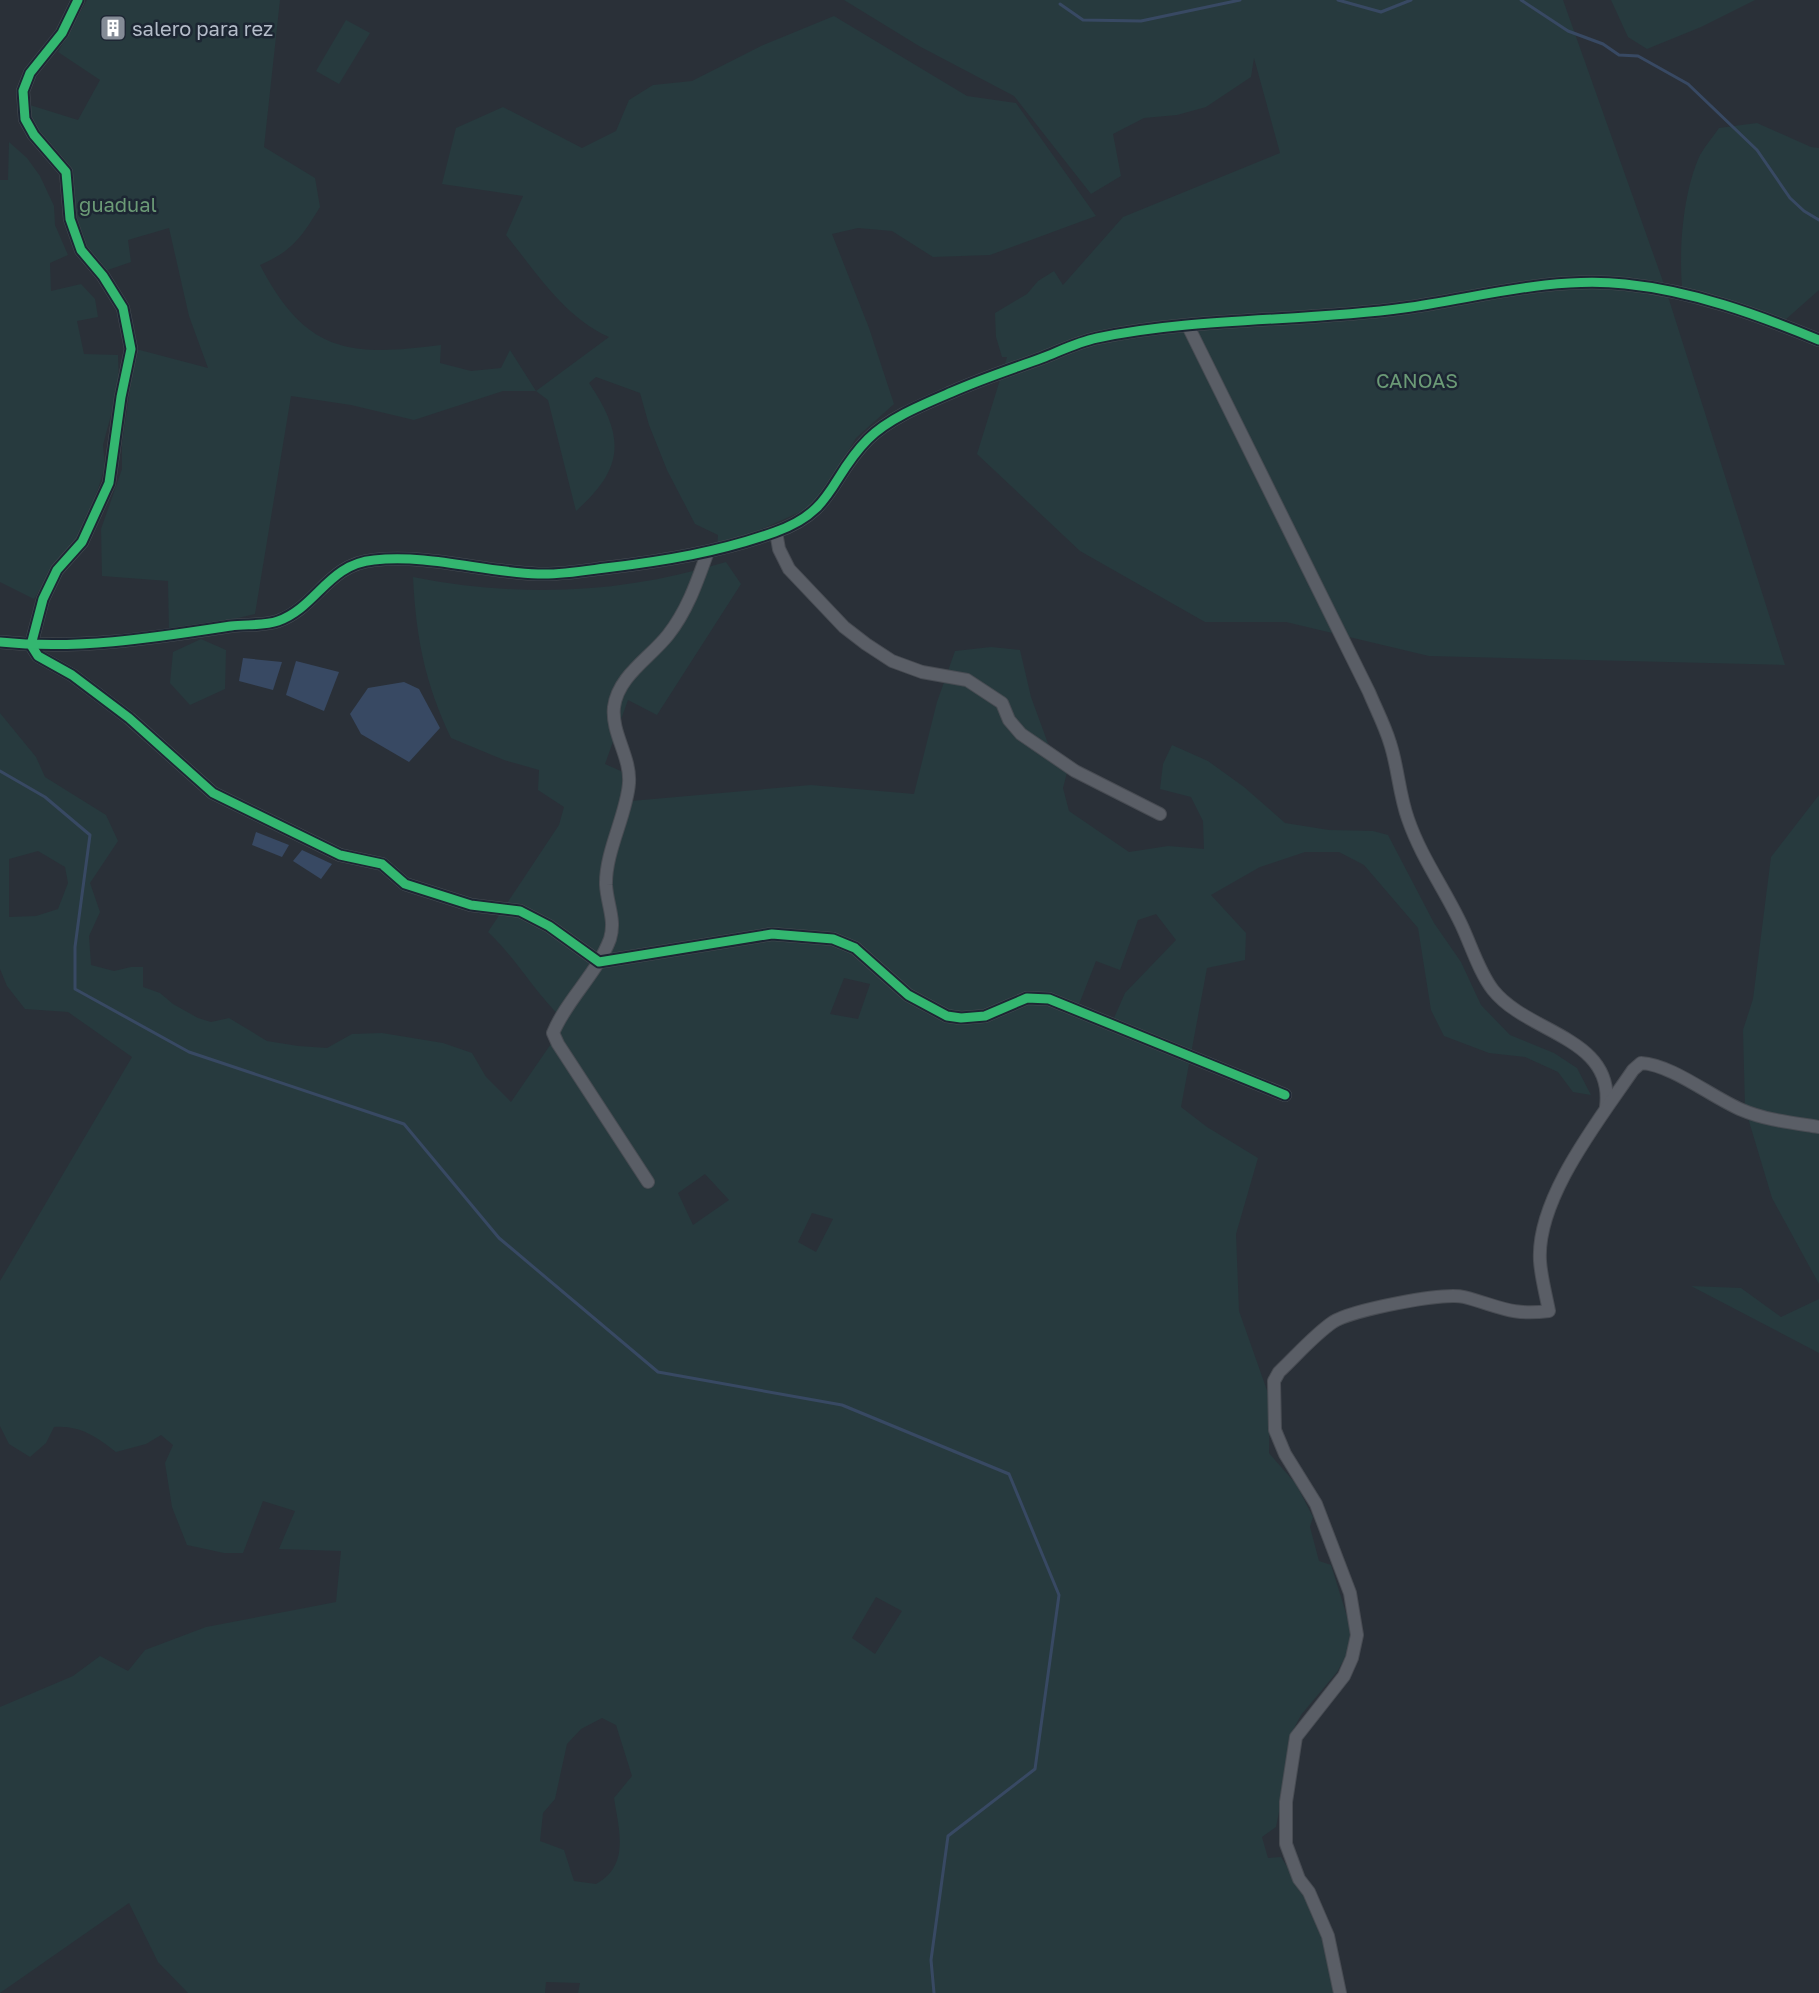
<svg xmlns="http://www.w3.org/2000/svg" width="1819" height="1993" viewBox="0 0 1819 1993" font-family="'Golos Text',sans-serif">
	<style>
		.green { fill: #273a3e; fill-rule: evenodd }
		.water { fill: #384963 }
		.lines { fill: none; stroke-linecap: round; stroke-linejoin: round }
		.stream { stroke: #384963; stroke-width: 3 }
		.street-casing { stroke: #484c53; stroke-width: 14 }
		.street { stroke: #5a5e66; stroke-width: 12 }
		.cycleway-casing { stroke: #1d2633; stroke-width: 13 }
		.cycleway { stroke: #33b770; stroke-width: 9 }
		.labels { text-anchor: middle; dominant-baseline: central; stroke-width: 5; stroke-linejoin: round; paint-order: stroke }
		.poi-label { font-size: 20px; fill: #b4bcc9; stroke: #1d2633; text-anchor: start }
		.park-label { font-size: 20px; fill: #6b9a76; stroke: #1d2633 }
	</style>
	<rect width="100%" height="100%" fill="#2a3038"/>
	<g class="green">
		<path d="M87 0H280L264 147 315 178 320 207C302 236 293 251 260 265 306 353 348 357 441 345L440 363 471 371 501 368 510 350 536 391 609 337C564 317 536 272 506 235L523 196 442 184 456 128 503 107 582 148 616 131 629 100 653 85 692 81 761 46 834 16 967 96 1016 103 1096 216 990 255 933 257 892 231 858 228 832 234 869 328 894 404 856 438 821 497 807 509 717 549 718 535 695 524 667 470 649 425 640 393 596 377 589 383C625 436 625 468 576 511L548 400 536 391H503L414 420 351 405 291 396 255 614 169 634 168 581 102 576 101 529 122 469V443L136 349 208 368 189 316 169 228 128 240 131 262 99 273 71 239 64 179 51 158 27 138 22 117 30 105 78 120 100 80 58 52Z"/>
		<path d="M844 0H1563L1665 287 1785 665 1429 656 1286 622H1205L1080 551 977 454 1007 357H1002L996 337 995 313 1027 294 1038 281 1054 271 1063 285 1123 217 1280 153 1254 58 1251 77 1206 107 1177 115 1144 118 1113 134 1121 176 1091 194 1014 96 919 46Z"/>
		<path d="M1611 0H1755L1701 27 1647 49 1628 37Z"/>
		<path d="M346 20 370 33 339 84 316 71Z"/>
		<path d="M1757 123 1811 147 1819 148V290L1776 328 1683 297C1678 256 1682 194 1700 155 1705 146 1713 137 1719 128Z"/>
		<path d="M9 142 27 158 40 176 54 206 55 225 68 255 50 263 51 291 81 284 95 299 98 317 77 321 84 354 118 355 119 385 103 445 105 466 99 486 87 520 74 544 64 557 55 564 34 599 0 582V180H8Z"/>
		<path d="M726 562 741 584 657 715 628 700 605 764 632 776 631 801 811 785 914 794 937 702 955 651 991 647 1020 650 1031 697 1050 749 1070 761 1063 788 1069 811 1129 852 1168 846 1204 849 1203 821 1191 797 1160 789 1163 764 1172 745 1208 761 1244 787 1285 823 1329 830 1373 831 1388 835 1434 923 1461 962 1481 1005 1510 1035 1554 1053 1577 1068 1591 1095 1573 1092 1558 1072 1525 1057 1489 1053 1444 1036 1431 1010 1418 928 1364 865 1339 852H1305L1260 867 1211 895 1246 933 1245 960 1207 968 1181 1107 1207 1127 1258 1158 1236 1234 1239 1311 1270 1399 1269 1453 1296 1484 1313 1517 1310 1527 1319 1561 1331 1565 1351 1629 1347 1654 1337 1672 1301 1715 1289 1738 1286 1778 1276 1827 1262 1837 1268 1858 1281 1857 1307 1898 1319 1926 1337 1993H578L580 1983 546 1982 545 1993H188L158 1962 129 1903 0 1993V1707L73 1676 100 1656 128 1671 145 1650 206 1627 336 1602 341 1551 279 1549 295 1511 263 1501 243 1553H224L187 1545 172 1507 165 1463 173 1445 161 1435 146 1444 116 1452C97 1437 80 1425 54 1427L46 1443 30 1457 9 1444 0 1426V1281L132 1057 68 1012 25 1009 7 986 0 969V713L36 757 45 777 106 815 118 841 90 883 100 912 89 936 91 965 114 971 131 967H143V987L160 993 173 1004 198 1018 211 1022 229 1018 267 1041 298 1046 327 1048 352 1034 382 1033 443 1043 472 1053 486 1077 511 1102 566 1022C535 994 519 961 488 932L559 825 564 807 538 790 539 770 504 760 451 738C425 683 416 638 413 577 520 598 621 594 726 562ZM38 851 65 867 68 883 58 909 36 916 9 917V859ZM1156 914 1176 940 1125 993 1110 1027 1074 1017 1096 961 1120 970 1138 920ZM844 978 870 984 858 1019 830 1014ZM705 1174 729 1200 693 1225 678 1193ZM812 1213 833 1219 816 1252 798 1242ZM876 1597 902 1611 875 1654 852 1638ZM602 1718 616 1725 632 1776 614 1798C619 1830 630 1866 596 1884L574 1881 564 1850 540 1841 543 1813 555 1799 567 1744 581 1729Z"/>
		<path d="M201 639 226 650 225 689 190 705 170 683 173 652Z"/>
		<path d="M1819 795V1284L1772 1198 1745 1108 1743 1030 1753 999 1771 857Z"/>
		<path d="M1691 1286 1741 1288 1781 1317 1819 1299V1353Z"/>
	</g>
	<g class="water">
		<path d="M243 658 282 662 273 690 239 681Z"/>
		<path d="M296 661 339 672 324 711 286 695Z"/>
		<path d="M404 682 419 689 440 728 409 762 361 734 350 714 368 688Z"/>
		<path d="M256 832 289 845 282 857 252 845Z"/>
		<path d="M302 850 332 864 321 879 293 861Z"/>
	</g>
	<g class="lines">
		<g class="stream">
			<path d="M1338 0 1381 12 1411 0"/>
			<path d="M1521 0 1568 31 1603 44 1619 55 1638 56 1688 84 1757 150 1790 198 1804 211 1819 220"/>
			<path d="M1060 4 1083 20 1141 21 1240 0"/>
			<path d="M0 771 45 797 90 835 75 947V989L189 1052 404 1124 499 1238 658 1372 842 1405 1009 1474 1059 1595 1035 1769 948 1836 931 1960 934 1993"/>
		</g>
		<defs>
			<g id="street">
				<path d="M78 0 62 33 30 73 23 91 25 119 34 135 66 172 70 219 81 250 103 276 123 308 131 349 121 397 109 483 82 542 57 570 43 599 31 645 38 656 72 675 129 718 213 793 340 855 382 864 405 884 471 905 520 911 549 926 599 962 772 934 833 939 855 948 908 995 947 1016 961 1018 985 1016 1027 998 1049 999 1285 1095"/>
				<path d="M1188 326 1369 692C1376 709 1385 726 1390 743 1398 767 1399 794 1408 819 1421 857 1444 888 1461 924 1471 945 1479 972 1493 990 1528 1034 1615 1037 1606 1107"/>
				<path d="M776 532 779 549 789 569 844 627 866 644 892 661 922 672 967 680 1002 703 1009 720 1021 734 1075 771 1160 814"/>
				<path d="M0 642C78 650 153 638 231 626 246 624 264 626 278 621 317 607 328 564 374 560 429 554 483 572 538 574 560 575 583 571 605 568 664 561 719 552 775 532 835 511 829 478 868 439 889 418 924 404 952 392 981 379 1012 369 1042 358 1060 351 1078 342 1097 338 1195 317 1304 322 1404 308 1477 298 1551 276 1625 284 1693 291 1756 314 1819 340"/>
				<path d="M648 1182 558 1044 553 1033C567 999 597 974 610 939 616 920 607 904 606 885 605 852 627 814 629 783 631 757 611 733 614 707 618 676 650 658 668 635 687 611 697 582 707 554"/>
				<path d="M1340 1993 1328 1936 1309 1892 1299 1879 1286 1844V1802L1296 1737 1344 1676 1352 1658 1357 1635 1350 1593 1316 1504 1285 1454 1275 1430 1274 1381 1279 1372C1296 1356 1314 1335 1333 1322 1352 1310 1443 1292 1464 1297 1499 1306 1511 1316 1549 1311 1546 1295 1541 1277 1540 1261 1536 1199 1599 1120 1633 1070L1641 1063C1673 1065 1711 1097 1742 1110 1765 1120 1794 1123 1819 1127"/>
			</g>
		</defs>
		<use href="#street" class="street-casing"/>
		<use href="#street" class="street"/>
		<defs>
			<g id="cycleway">
				<path d="M78 0 62 33 30 73 23 91 25 119 34 135 66 172 70 219 81 250 103 276 123 308 131 349 121 397 109 483 82 542 57 570 43 599 31 645 38 656 72 675 129 718 213 793 340 855 382 864 405 884 471 905 520 911 549 926 599 962 772 934 833 939 855 948 908 995 947 1016 961 1018 985 1016 1027 998 1049 999 1285 1095"/>
				<path d="M0 642C78 650 153 638 231 626 246 624 264 626 278 621 317 607 328 564 374 560 429 554 483 572 538 574 560 575 583 571 605 568 664 561 719 552 775 532 835 511 829 478 868 439 889 418 924 404 952 392 981 379 1012 369 1042 358 1060 351 1078 342 1097 338 1195 317 1304 322 1404 308 1477 298 1551 276 1625 284 1693 291 1756 314 1819 340"/>
			</g>
		</defs>
		<use href="#cycleway" class="cycleway-casing"/>
		<use href="#cycleway" class="cycleway"/>
	</g>
	<defs>
		<symbol id="building-square" viewBox="-11 -11 22 22"><rect x="-9" y="-9" width="18" height="18" rx="4" fill="#848b96" stroke="#1d2633"/><path d="M-4-6H4V6H1V3H-1V6H-4ZM-2.5-4.3h1.7v1.8h-1.7ZM.8-4.3h1.7v1.8H.8ZM-2.5-1h1.7V.8h-1.7ZM.8-1h1.7V.8H.8Z" fill="#fff"/></symbol>
	</defs>
	<g fill-rule="evenodd">
		<use href="#building-square" x="98" y="13" width="30" height="30"/>
	</g>
	<g class="labels">
		<g class="poi-label">
			<text x="132" y="28">salero para rez</text>
		</g>
		<g class="park-label">
			<text x="118" y="204">guadual</text>
			<text x="1417" y="380">CANOAS</text>
		</g>
	</g>
</svg>
